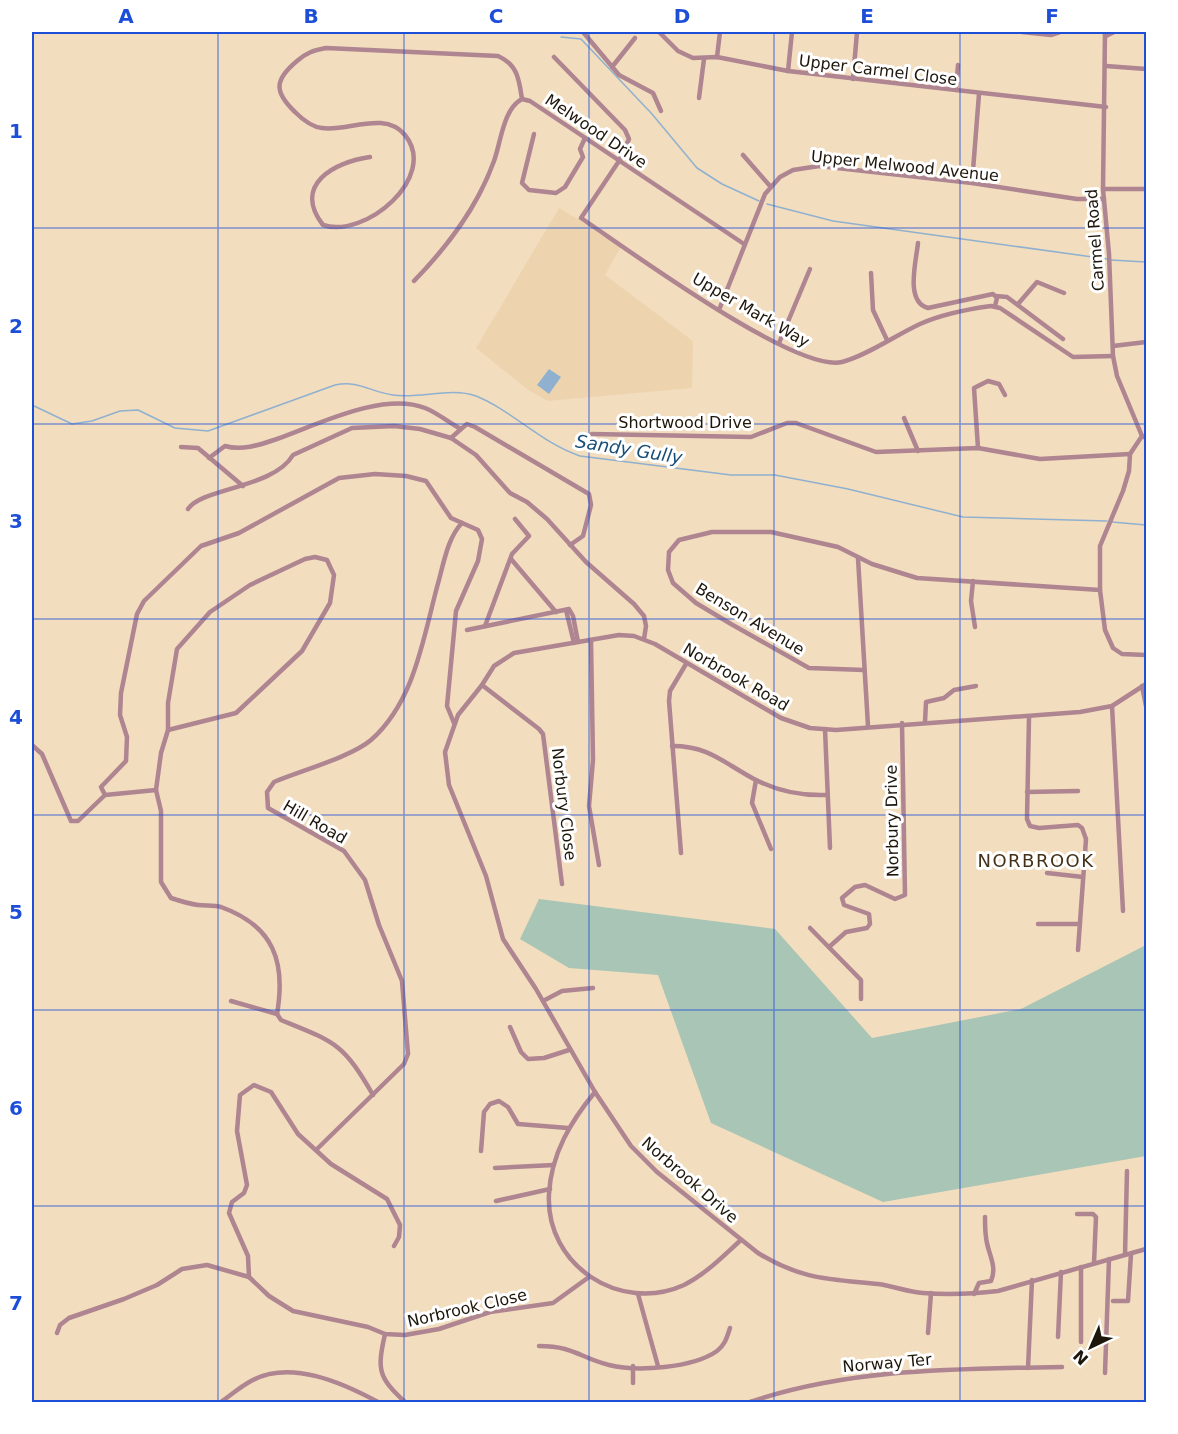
<svg xmlns="http://www.w3.org/2000/svg" width="1178" height="1434" viewBox="0 0 1178 1434" font-family="'DejaVu Sans',sans-serif">
	<style>
		.built { fill: #edd4ae }
		.green { fill: #a8c5b5 }
		.water { fill: #8fb1cf }
		.lines { fill: none; stroke-linecap: round; stroke-linejoin: round }
		.stream { stroke: #8fb1cf; stroke-width: 1.5 }
		.street { stroke: #ae8590; stroke-width: 4.5 }
		.grid { fill: none; stroke: #1d4ed8; stroke-width: 1.5; stroke-opacity: 0.55 }
		.labels { text-anchor: middle; dominant-baseline: central; stroke-width: 6; stroke-linejoin: round; paint-order: stroke }
		.street-label { font-size: 16px; fill: #1d160b; stroke: #fff }
		.water-label { font-size: 18px; font-style: italic; fill: #184d75; stroke: #fff }
		.neighbourhood-label { font-size: 18px; letter-spacing: 1.5px; fill: #433217; stroke: #fff }
		.neatline { fill: none; stroke: #1d4ed8; stroke-width: 2 }
		.grid-label { font-size: 20px; text-anchor: middle; font-weight: bold; fill: #1d4ed8 }
	</style>
	<rect width="100%" height="100%" fill="#f2ddbe"/>
	<path class="built" d="M559 208 622 245 605 275 693 341 692 388 548 401 528 390 476 348Z"/>
	<path class="green" d="M539 899 775 929 872 1038 1021 1009 1146 945V1156L883 1202 711 1123 658 975 569 968 520 939Z"/>
	<path class="water" d="M549 369 561 377 549 394 537 385Z"/>
	<g class="lines">
		<g class="stream">
			<path d="M561 37 581 39 652 114 697 168 722 184 759 201"/>
			<path d="M767 204 833 221 1107 259"/>
			<path d="M1111 260 1146 262"/>
			<path d="M32 405 72 424 92 421 120 411 138 410 175 428 208 431 335 385C359 380 370 392 393 395 419 399 451 387 476 396 513 411 541 443 580 456L731 475H775L848 489 963 517 1107 521"/>
			<path d="M1112 522 1146 525"/>
		</g>
		<g class="street">
			<path d="M583 32 619 75 653 93 661 111"/>
			<path d="M659 32 678 51 693 58 717 57 788 71 1106 107"/>
			<path d="M1022 32 1051 35 1060 32"/>
			<path d="M1105 32 1103 189 1109 254 1113 356 1117 376 1142 436"/>
			<path d="M1106 36 1114 32"/>
			<path d="M554 57 625 130 629 139 619 161 581 218C626 248 795 373 842 362 866 356 896 335 920 324 940 315 969 309 991 306L1000 308 1073 357 1113 356"/>
			<path d="M717 57 720 32"/>
			<path d="M1106 66 1146 69"/>
			<path d="M612 67 635 38"/>
			<path d="M788 71 792 32"/>
			<path d="M853 79 857 32"/>
			<path d="M956 90 958 65"/>
			<path d="M699 98 704 59"/>
			<path d="M534 134 522 183 529 190 556 193 565 187 583 157 580 149 585 138"/>
			<path d="M743 155 770 186"/>
			<path d="M370 157C334 162 292 185 323 225 365 239 439 177 405 135 384 110 348 132 322 128 311 127 302 119 295 112 274 92 274 80 297 61 306 53 314 50 326 48L498 56C518 65 519 80 522 99"/>
			<path d="M972 183 979 94"/>
			<path d="M1103 189H1146"/>
			<path d="M918 243C916 262 905 302 928 308L993 294 997 298 995 306"/>
			<path d="M871 273 873 310 887 340"/>
			<path d="M414 281C448 246 477 208 494 161 501 142 503 109 522 99L530 101 744 244"/>
			<path d="M996 296 1007 297 1063 339"/>
			<path d="M1018 304 1037 282 1064 293"/>
			<path d="M719 310 765 194 780 177 793 170 819 166 972 183 1077 199H1104"/>
			<path d="M779 343 810 269"/>
			<path d="M1113 346 1146 342"/>
			<path d="M904 418 918 451"/>
			<path d="M461 429 467 424 475 427 589 494 591 505 583 536 570 545"/>
			<path d="M592 434 751 437 787 423H796L876 452 978 448 1040 459 1130 454"/>
			<path d="M1146 438 1142 436 1130 454 1129 471 1123 491 1100 546V590L1105 630 1113 648 1122 654 1146 655"/>
			<path d="M181 447 198 448 243 486"/>
			<path d="M978 448 974 388 988 381 999 384 1005 395"/>
			<path d="M209 458 225 446C241 451 259 445 274 440 315 426 382 391 425 408 438 413 449 423 461 429L451 438"/>
			<path d="M188 509C201 488 274 488 293 455L352 428 394 426 420 429 451 438 476 455 510 493 527 502 547 519 586 562 634 604 644 616 646 626 644 639"/>
			<path d="M858 558 868 726"/>
			<path d="M511 559 556 612"/>
			<path d="M973 581 971 601 975 627"/>
			<path d="M566 610 574 643"/>
			<path d="M485 626 512 554 529 536 515 519"/>
			<path d="M467 630 569 609 573 616 578 642"/>
			<path d="M591 640 593 760 589 806 599 865"/>
			<path d="M864 670 809 668 731 624 696 603 673 583 668 570 669 552 679 540 712 532H771L838 547 872 564 917 578 1100 590"/>
			<path d="M1146 684 1112 706 1080 712 836 730 810 728 781 718 655 644 634 636 619 635 514 653 494 666 482 685 458 715 445 752 449 785 486 876 503 939 536 989 595 1092 631 1146 657 1172 758 1253C802 1280 830 1279 878 1284 893 1286 908 1292 923 1293 948 1295 973 1294 998 1291L1146 1249"/>
			<path d="M482 685 539 729 543 734 562 884"/>
			<path d="M1142 686 1146 706"/>
			<path d="M1112 706 1123 911"/>
			<path d="M1029 717 1027 819 1030 826 1039 828 1078 825 1082 828 1086 839 1078 950"/>
			<path d="M925 722 926 702 944 698 954 690 976 686"/>
			<path d="M825 729 830 848"/>
			<path d="M168 730 236 713 302 651 330 603 334 575 327 560 315 557 305 559 250 585 210 612 177 649 168 703V730L161 753 156 790 161 811V882L171 898C180 901 189 904 198 905 206 906 214 905 221 907 274 926 286 962 277 1014L281 1020C335 1042 343 1043 373 1095"/>
			<path d="M32 745 42 754 71 821H78L105 795 101 787 126 761 127 737 120 715 121 693 137 614 144 601 201 546 239 533 339 478 375 474 406 476 426 481 451 518 478 530 482 539 478 561 456 611 447 706 454 723"/>
			<path d="M672 746C709 746 722 762 754 779 777 791 800 796 827 795"/>
			<path d="M756 780 752 803 771 849"/>
			<path d="M1027 792 1078 791"/>
			<path d="M105 795 156 790"/>
			<path d="M681 853 669 701 670 691 686 664"/>
			<path d="M1047 873 1083 877"/>
			<path d="M1038 924H1080"/>
			<path d="M810 928 861 980V999"/>
			<path d="M829 947 846 932 867 928 870 924 869 914 844 905 842 898 855 887 865 885 895 899 905 895 902 723"/>
			<path d="M231 1001 277 1014"/>
			<path d="M543 1001 562 991 593 988"/>
			<path d="M510 1027 521 1052 528 1059 544 1058 569 1050"/>
			<path d="M595 1092C571 1121 551 1154 549 1194 545 1265 620 1314 684 1285 706 1274 723 1256 741 1240"/>
			<path d="M316 1150 404 1064 408 1054 402 981 379 925 365 880 344 851 268 808 267 792 274 782C300 771 351 757 371 740 414 702 423 640 437 587 443 567 447 538 462 523"/>
			<path d="M481 1151 484 1112 490 1104 499 1101 508 1107 518 1124 568 1128"/>
			<path d="M495 1168 554 1165"/>
			<path d="M496 1201 550 1189"/>
			<path d="M1077 1214H1093L1096 1217 1094 1263"/>
			<path d="M394 1246 399 1237 400 1225 387 1199 331 1164 298 1134 271 1092 254 1085 240 1095 237 1131 247 1185 244 1193 232 1202 229 1213 248 1256 249 1277 269 1296 293 1311 368 1327 385 1334 405 1335 439 1329 490 1312 553 1303 589 1277"/>
			<path d="M1125 1255 1127 1171"/>
			<path d="M1081 1267V1342"/>
			<path d="M638 1294 658 1366"/>
			<path d="M974 1294 979 1283 991 1281C998 1266 987 1252 986 1237 985 1230 985 1223 985 1217"/>
			<path d="M1113 1301H1128L1131 1254"/>
			<path d="M57 1333 60 1325 69 1318 124 1299 157 1285 182 1269 207 1265 249 1277"/>
			<path d="M928 1333 931 1293"/>
			<path d="M385 1334C377 1370 378 1377 405 1402"/>
			<path d="M1058 1337 1061 1272"/>
			<path d="M539 1346C574 1346 580 1358 609 1365 637 1372 693 1368 717 1351 725 1345 727 1337 730 1328"/>
			<path d="M633 1366V1383"/>
			<path d="M1028 1368 1032 1280"/>
			<path d="M1105 1373 1109 1259"/>
			<path d="M221 1402C231 1395 240 1387 251 1381 290 1359 343 1383 378 1402"/>
			<path d="M750 1402C851 1368 957 1369 1062 1367"/>
		</g>
	</g>
	<path class="grid" d="M218 32V1402M404 32V1402M589 32V1402M774 32V1402M960 32V1402M32 228H1146M32 424H1146M32 619H1146M32 815H1146M32 1010H1146M32 1206H1146"/>
	<g class="labels">
		<g class="street-label">
			<text transform="translate(878 70) rotate(7)">Upper Carmel Close</text>
			<text transform="translate(596 131) rotate(34)">Melwood Drive</text>
			<text transform="translate(905 166) rotate(6)">Upper Melwood Avenue</text>
			<text transform="translate(1095 240) rotate(-94)">Carmel Road</text>
			<text transform="translate(751 310) rotate(30)">Upper Mark Way</text>
			<text x="685" y="422">Shortwood Drive</text>
			<text transform="translate(750 619) rotate(31)">Benson Avenue</text>
			<text transform="translate(736 677) rotate(30)">Norbrook Road</text>
			<text transform="translate(564 804) rotate(83)">Norbury Close</text>
			<text transform="translate(892 821) rotate(-91)">Norbury Drive</text>
			<text transform="translate(315 822) rotate(30)">Hill Road</text>
			<text transform="translate(690 1180) rotate(41)">Norbrook Drive</text>
			<text transform="translate(467 1308) rotate(-13)">Norbrook Close</text>
			<text transform="translate(887 1363) rotate(-5)">Norway Ter</text>
		</g>
		<g class="water-label">
			<text transform="translate(629 449) rotate(9)">Sandy Gully</text>
		</g>
		<g class="neighbourhood-label">
			<text x="1036" y="860">NORBROOK</text>
		</g>
	</g>
	<rect width="1178" height="1434" fill="none" stroke="#ffffff" stroke-width="66"/>
	<g transform="translate(1091 1347) rotate(224)" stroke="#ffffff" stroke-width="4.5" paint-order="stroke">
	<path d="M0-4.5L10 22L0 15L-10 22Z" fill="#1d160b"/>
	<text y="-9" font-size="16" font-weight="bold" text-anchor="middle" fill="#1d160b">N</text>
	</g>
	<rect x="33" y="33" width="1112" height="1368" class="neatline"/>
	<g class="grid-label">
		<text x="126" y="23">A</text>
		<text x="311" y="23">B</text>
		<text x="496" y="23">C</text>
		<text x="682" y="23">D</text>
		<text x="867" y="23">E</text>
		<text x="1052" y="23">F</text>
		<text x="16" y="138">1</text>
		<text x="16" y="333">2</text>
		<text x="16" y="528">3</text>
		<text x="16" y="724">4</text>
		<text x="16" y="919">5</text>
		<text x="16" y="1115">6</text>
		<text x="16" y="1310">7</text>
	</g>
</svg>
